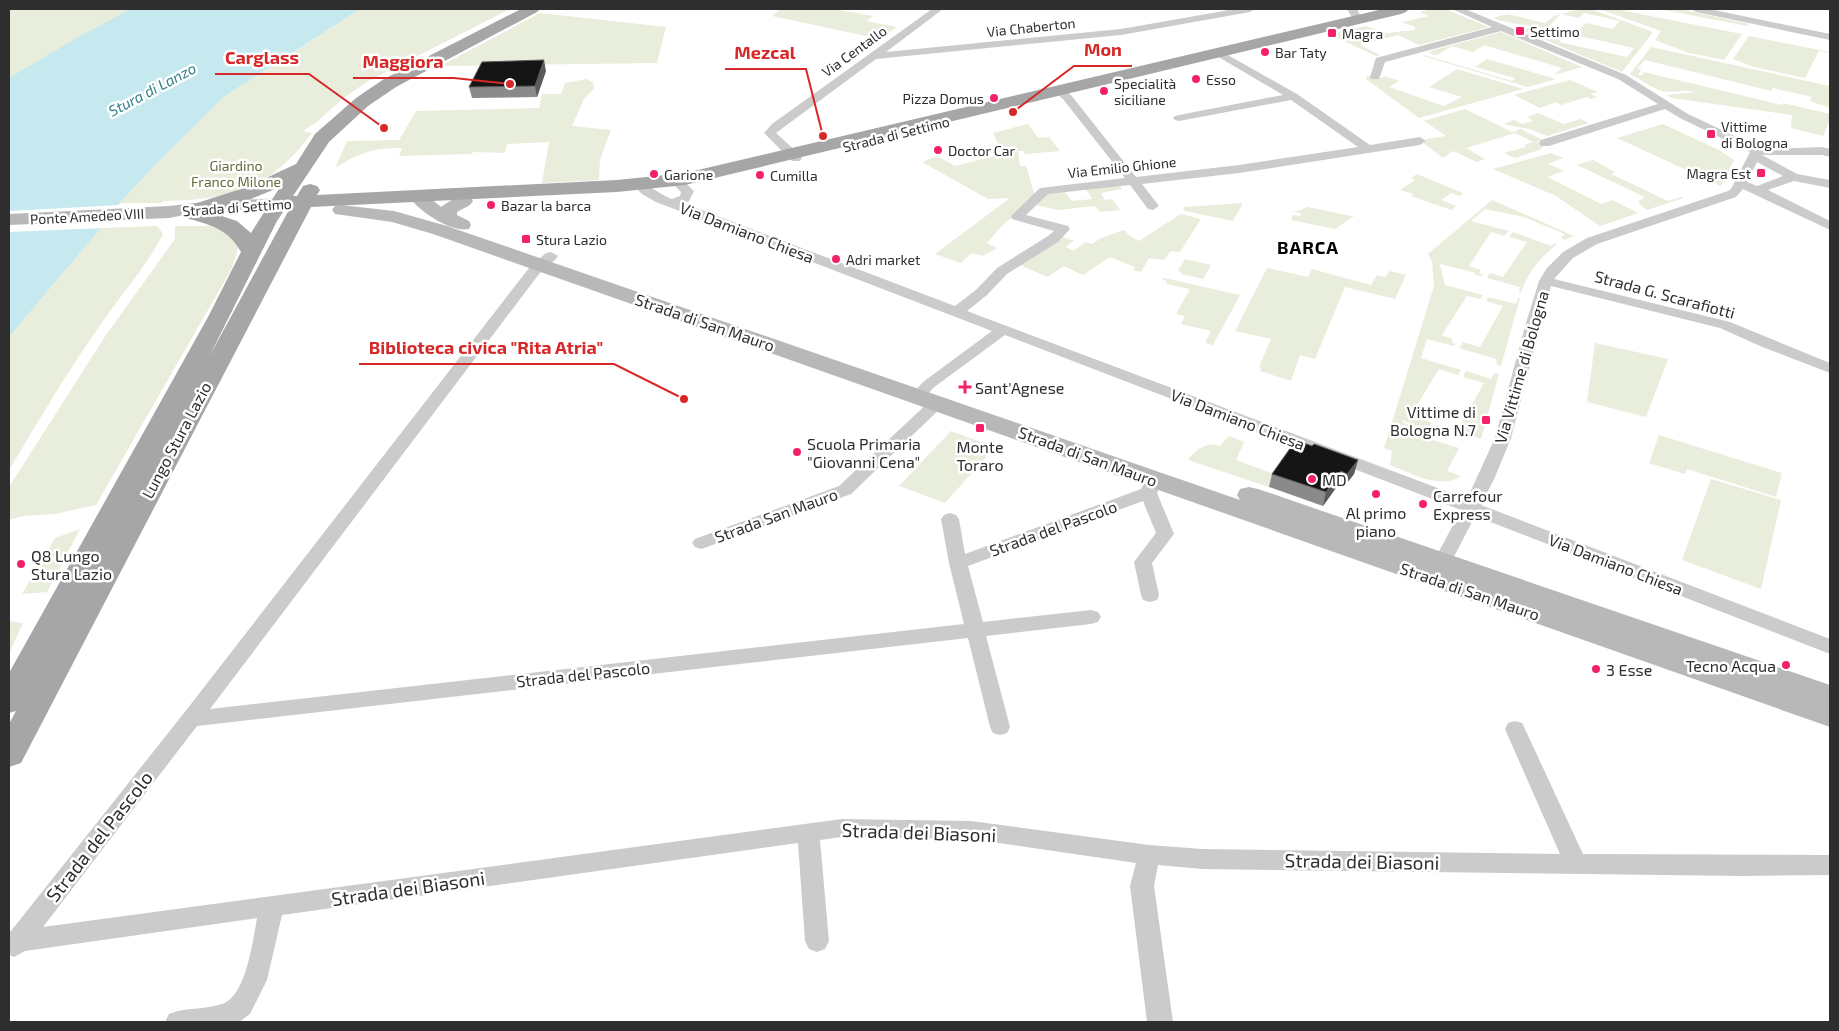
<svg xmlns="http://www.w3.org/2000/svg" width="1839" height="1031" viewBox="0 0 1839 1031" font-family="'Exo 2',sans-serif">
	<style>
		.green { fill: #e9eddb }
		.water { fill: #c5e9ef }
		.pier { fill: #fff }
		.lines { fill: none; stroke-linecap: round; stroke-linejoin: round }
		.street { fill: #cbcbcb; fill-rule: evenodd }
		.secondary { fill: #b8b8b8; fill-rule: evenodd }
		.primary { fill: #a6a6a6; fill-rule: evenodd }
		.wall { fill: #8a8a8a }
		.shaded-wall { fill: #5b5b5b }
		.building { fill: #151515; stroke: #5b5b5b }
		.poi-dot { fill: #f52168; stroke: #fff; stroke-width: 2 }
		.labels { text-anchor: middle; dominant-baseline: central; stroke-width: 5; stroke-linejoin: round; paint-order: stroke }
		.far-street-label { font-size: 14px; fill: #2e2e2e; stroke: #fff }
		.far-poi-label { font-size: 14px; fill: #2e2e2e; stroke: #fff; text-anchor: start }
		.far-park-label { font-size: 14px; fill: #5f6e38; stroke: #fff }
		.far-water-label { font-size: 15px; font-style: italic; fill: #317f8a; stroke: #fff }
		.street-label { font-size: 16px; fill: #2e2e2e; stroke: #fff }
		.poi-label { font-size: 16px; fill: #2e2e2e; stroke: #fff; text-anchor: start }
		.far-district-label { font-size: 18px; font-weight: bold; letter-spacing: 1px; fill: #000; stroke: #fff }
		.near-street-label { font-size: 19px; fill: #2e2e2e; stroke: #fff }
		.leader { fill: none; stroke: #d62828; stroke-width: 2 }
		.callout-dot { fill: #d62828; stroke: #fff; stroke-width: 2 }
		.callout-label { font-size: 18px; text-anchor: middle; font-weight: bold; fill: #d62828; stroke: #fff; stroke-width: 5; stroke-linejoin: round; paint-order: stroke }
	</style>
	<rect width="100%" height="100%" fill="#fff"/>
	<g class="green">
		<path d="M9 9H204L9 78Z"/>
		<path d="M360 9H510L368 81 345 97 314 124 303 131 312 133C268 191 233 199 163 201L161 203H120L155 165 225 96Z"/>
		<path d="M781 9H834L873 16 866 21 897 27 880 39 772 16Z"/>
		<path d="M1432 9H1445L1489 27 1419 45 1398 35 1360 45 1380 55 1376 56 1329 34 1366 26 1386 33 1415 30V27L1402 22 1429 16 1420 12Z"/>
		<path d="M1580 9H1591L1653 32 1622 72 1514 27 1544 31 1543 32 1563 37 1559 42 1627 57 1634 48 1574 35 1586 23 1613 29 1620 21 1584 13 1579 18 1561 14 1546 29C1528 24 1510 25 1493 18L1507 14 1545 23 1554 16Z"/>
		<path d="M1599 9H1626L1625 11 1742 34 1724 60 1689 53 1655 40 1661 31Z"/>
		<path d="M1659 9H1680L1749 24 1747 26Z"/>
		<path d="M540 13 666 27 657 63 440 66Z"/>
		<path d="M1501 32 1582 67 1554 75 1562 68 1484 45 1473 52 1452 46 1437 55 1428 53 1434 50Z"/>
		<path d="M1749 36 1829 52 1830 51V53L1819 51 1805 78 1754 67 1733 59Z"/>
		<path d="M1651 47 1830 86V108L1810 101 1812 97 1773 88 1771 91 1645 60 1637 68 1641 70 1638 75H1642L1644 72 1782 105 1783 103 1830 114V120L1823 136 1791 128 1792 115 1672 98 1666 95 1696 92C1685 89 1670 94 1659 90 1649 86 1640 79 1630 74Z"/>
		<path d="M1424 55 1512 81 1515 78 1475 67 1487 59 1556 79 1528 87 1423 56Z"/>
		<path d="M1457 69 1523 89 1419 118 1366 79 1367 76 1382 78 1385 76 1399 81 1389 87 1444 106 1462 97 1429 87Z"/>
		<path d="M586 79 593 82 594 89 584 99 572 126 611 130 600 160 599 180 542 183 549 142 507 144 505 153 474 152 471 154 399 156 402 148C371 148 360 153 335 168L347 141 399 140 416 111 539 108 542 94H561L565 83Z"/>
		<path d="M1570 80 1598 92 1591 94 1597 97 1591 99 1587 97 1561 105 1556 102 1540 108 1514 95Z"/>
		<path d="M1465 109 1512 132 1521 129 1543 140 1537 142 1543 147 1539 150 1515 158 1504 153 1526 147 1524 145 1533 142 1515 133 1466 148 1485 159 1477 162 1453 151 1443 158 1423 143 1427 139 1446 136 1424 121Z"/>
		<path d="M1538 113 1564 124 1581 119 1589 123 1547 136 1529 129 1504 124 1514 120 1522 124 1533 121 1527 117Z"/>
		<path d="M1028 124 1038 138 1049 137 1060 151 1025 154 1024 151H1018L1020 166H1026L1035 196 1000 228 987 243 997 248 983 256 971 253 961 263 935 254 1010 198 988 199 922 162 937 156 955 166 990 157 1004 156 993 133Z"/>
		<path d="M1663 124 1719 150 1734 160 1721 186 1617 138Z"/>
		<path d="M1551 153 1563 158 1548 164 1564 171 1547 177 1601 204 1613 200 1638 213 1600 226 1556 196 1493 169Z"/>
		<path d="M1593 160 1615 172 1611 174 1668 201 1681 197 1684 198 1647 210 1639 204V201L1645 197 1577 165Z"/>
		<path d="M1417 174 1463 193 1459 196 1452 193 1441 200 1456 206 1451 210 1411 196 1414 194 1400 190 1415 180 1411 178Z"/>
		<path d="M1119 185 1122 189 1101 193 1105 200 1112 199 1120 210 1100 212 1095 206 1058 210 1036 205 1047 193 1064 191 1072 201 1092 199 1086 189Z"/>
		<path d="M1492 200 1574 236 1565 240 1561 238 1565 234 1524 217 1485 209 1471 221 1509 231 1504 236 1491 232 1469 266 1481 270 1479 273 1483 274 1481 276 1475 275 1476 273 1440 264 1445 285 1483 295 1480 299 1467 296 1442 335 1453 339 1451 342 1455 344 1453 346 1427 339 1421 358 1461 370 1458 375 1439 369 1411 415 1432 423 1426 433 1403 420 1402 421 1426 438 1459 448 1447 471 1461 476C1441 491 1410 472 1390 465L1392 451 1384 448 1434 286 1432 261 1428 254Z"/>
		<path d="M1243 203 1233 221 1185 211 1183 207Z"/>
		<path d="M1308 207 1351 216H1354L1335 229 1291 220 1293 215 1300 216 1301 213 1294 212Z"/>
		<path d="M1181 214 1201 219 1180 252 1171 251 1164 260 1149 258 1141 272 1133 270 1135 267 1110 257 1083 275 1064 266 1047 277 1020 265 1063 237 1074 241 1066 247 1073 251 1086 242 1092 244 1101 238 1124 230 1131 237 1139 241Z"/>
		<path d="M157 226 163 234C145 269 118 298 96 331 65 376 37 423 9 470V337L101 228Z"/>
		<path d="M175 226H218L240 242 232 268 96 505 55 514 23 516 9 520V487L104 338 175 239Z"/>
		<path d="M1513 232 1551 246 1555 243 1557 244C1540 258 1529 271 1521 292H1519L1520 287 1487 278 1490 273 1503 277 1527 242 1509 237Z"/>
		<path d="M1185 259 1211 265 1203 279 1181 274 1182 272 1178 271Z"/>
		<path d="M1267 268 1308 277 1312 269 1371 285 1377 275 1385 277 1390 271 1406 275 1395 299 1345 287 1315 359 1300 355 1291 381 1260 371 1261 368 1259 367 1271 339 1235 331Z"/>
		<path d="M1164 278 1240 295 1213 345 1205 343 1211 331 1181 324 1185 316 1176 314 1190 289 1166 284 1167 281 1162 280Z"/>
		<path d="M1488 297 1516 304 1518 298H1520L1501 366 1497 365 1496 359 1459 348 1463 342 1480 347 1503 306 1486 301Z"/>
		<path d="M1595 343 1668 359 1646 417 1587 402Z"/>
		<path d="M1466 371 1491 379 1495 373 1499 374 1481 439 1457 431 1484 383 1463 377Z"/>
		<path d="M951 431 995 447 945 503 899 486Z"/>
		<path d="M1659 435 1782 473 1776 497 1687 469 1685 474 1649 463Z"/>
		<path d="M1229 436 1244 442 1236 460 1277 475 1269 487 1188 460C1195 450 1207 441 1220 446Z"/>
		<path d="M1711 479 1781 500 1761 589 1682 560Z"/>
		<path d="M80 529 47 592 22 594 55 538Z"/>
		<path d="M9 621 23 623 9 654Z"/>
	</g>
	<path class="water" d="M131 9H360L225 96 155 165 120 203 101 228 9 337V78L80 36Z"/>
	<path class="pier" d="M121 205 104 228 9 232V211Z"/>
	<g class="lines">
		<g class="street">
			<path d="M932 9H943L886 52 1121 29 1235 9H1255L1250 12 1121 35 876 59 776 133 800 155 802 158 800 161H792L764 133 772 124Z"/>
			<path d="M1347 9H1357L1362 19 1360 21H1354Z"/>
			<path d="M1452 9H1465L1626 75 1688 114 1760 148 1769 149 1822 147 1830 149V157L1822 155H1762L1797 174 1830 180V188L1794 181 1768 190 1830 221V230L1743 189 1736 197 1597 244 1573 258 1554 279 1730 322 1830 363V373L1760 346 1720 328 1551 286 1511 438 1495 477 1481 505 1830 639V654L1475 516 1443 578 1436 580 1429 578 1427 574 1461 510 1005 335 933 388 924 399H912L910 396 923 382 992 331 656 202 642 194 632 184 638 180C647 183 660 195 672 199L680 196 681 192 669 180 671 177H679L694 191 689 201 683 203 955 306 977 289 997 268 1048 236 1054 231 1012 219 1011 216 1040 188 1125 178 1063 99 1052 90 1053 88H1061L1071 95 1136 177 1239 165 1358 147 1291 100 1179 121 1175 120 1173 118 1175 116 1179 115 1283 95 1210 52 1211 50H1219L1297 94 1370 145 1420 137 1426 141 1420 145 1239 173 1142 184 1159 206 1153 210 1148 209 1130 185 1048 194 1026 215 1068 226 1070 229 1058 242 1007 274 987 295 967 311 1467 499 1495 438 1526 323 1539 281 1547 268 1563 252 1587 238 1728 191 1731 189 1750 152 1680 118 1665 109 1549 146H1541L1539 143 1541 140 1658 104 1618 79 1501 31 1385 62 1379 79H1371L1370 77 1376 58 1492 27ZM1757 162 1783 176 1757 186 1747 182Z"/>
			<path d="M1691 9H1709L1830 34V40L1696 12Z"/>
			<path d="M551 252 558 256 556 259 539 274 210 709 964 624 949 563 941 519 944 515 950 513 956 515 959 519 965 554 1141 489 1147 479 1153 478 1159 479 1162 483 1157 493 1174 534 1152 563 1159 595 1157 600 1150 602 1143 600 1141 595 1134 562 1156 533 1143 501 968 566 983 622 1091 610 1098 612 1101 617 1098 622 1091 624 986 636 1010 727 1007 733 1000 735 993 733 990 727 968 638 197 726 43 927 842 819 971 821 1149 845 1202 849 1560 854 1505 729 1508 723 1515 721 1522 723 1525 729 1583 854 1830 855V875L1741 876 1202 869 1158 865 1154 886 1173 1022H1147L1130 886 1136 863 971 839 842 837 820 840 829 941 825 949 817 952 809 949 805 941 798 843 282 915 267 980 250 1014 239 1022H165L169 1014C186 1007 205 1010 222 1004 246 997 253 940 257 918L25 951 14 957 9 955V931H11L184 713 529 268 546 253Z"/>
			<path d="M937 398 943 400 945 403 943 406 851 494 707 547 701 549 695 547 692 543 695 539 839 486 931 400Z"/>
		</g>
		<g class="secondary">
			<path d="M418 192 424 193 441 207C450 201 459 194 470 197L473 201 470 205 457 212V215L469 221 471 225 469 229C451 233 419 211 409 197L412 193Z"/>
			<path d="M278 198 284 199 287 203 284 207 195 213 169 218 9 225V214L169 206 195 203Z"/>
			<path d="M341 205 394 211 447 226 1240 500 1237 495 1240 489 1249 487 1258 489 1830 685V727L433 234 392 222 335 214 332 210 335 206Z"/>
		</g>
		<path class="primary" d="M521 9H540L537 12 396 87 368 106 329 142 293 196H297L303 186 310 184 317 186 320 190 317 195 617 180 685 173 1383 9H1409L1406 12 1401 14 685 185 617 192 311 207 21 763 9 767V724L16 711 9 713V673L208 317 241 252C229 230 212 225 189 219L186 215 192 210 191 208 194 204 244 188 296 164 315 134 356 98 384 79ZM280 187 251 233 237 221 209 212 246 201ZM290 208 209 357 277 221 285 209Z"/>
	</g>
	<g class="wall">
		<path d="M546 71 537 97 472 98 469 87Z"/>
		<path d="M1312 446 1358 460 1354 474 1344 487 1338 485 1323 506 1269 487 1272 474Z"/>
	</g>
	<g class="shaded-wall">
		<path d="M544 60 546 71 537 97 535 86Z"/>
		<path d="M1358 460 1354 474 1344 487 1347 474Z"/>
		<path d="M1341 471 1338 485 1323 506 1326 492Z"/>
	</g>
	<g class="building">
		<path d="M544 60 535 86 469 87 482 62Z"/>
		<path d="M1296 440 1312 446 1314 444 1358 460 1347 474 1341 471 1326 492 1272 474Z"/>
	</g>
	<g class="poi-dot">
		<rect x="1515" y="26" width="10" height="10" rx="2.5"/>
		<rect x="1327" y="28" width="10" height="10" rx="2.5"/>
		<circle cx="1265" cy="52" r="5"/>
		<circle cx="1196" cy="79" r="5"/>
		<circle cx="1104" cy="91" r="5"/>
		<circle cx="994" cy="98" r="5"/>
		<rect x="1706" y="129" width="10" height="10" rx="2.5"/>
		<circle cx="938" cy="150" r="5"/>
		<rect x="1756" y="168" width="10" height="10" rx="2.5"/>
		<circle cx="654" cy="174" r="5"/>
		<circle cx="760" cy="175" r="5"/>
		<circle cx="491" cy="205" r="5"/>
		<rect x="521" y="234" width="10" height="10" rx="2.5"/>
		<circle cx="836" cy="259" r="5"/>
		<path d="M962.5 379.5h5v5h5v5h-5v5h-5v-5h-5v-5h5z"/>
		<rect x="1481" y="415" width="10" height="10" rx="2.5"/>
		<rect x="975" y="423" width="10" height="10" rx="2.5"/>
		<circle cx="797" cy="452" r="5"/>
		<circle cx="1312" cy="479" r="5"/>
		<circle cx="1376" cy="494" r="5"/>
		<circle cx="1423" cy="504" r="5"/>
		<circle cx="21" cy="564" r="5"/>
		<circle cx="1786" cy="665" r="5"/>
		<circle cx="1596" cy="669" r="5"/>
	</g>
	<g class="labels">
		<g class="far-street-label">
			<text transform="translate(1031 27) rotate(-6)">Via Chaberton</text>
			<text transform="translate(854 51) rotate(-36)">Via Centallo</text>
			<text transform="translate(896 134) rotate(-14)">Strada di Settimo</text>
			<text transform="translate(1122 167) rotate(-6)">Via Emilio Ghione</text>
			<text transform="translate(237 207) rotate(-4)">Strada di Settimo</text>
			<text transform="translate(87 216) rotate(-3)">Ponte Amedeo VIII</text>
		</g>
		<g class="far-poi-label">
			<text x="1530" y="31">Settimo</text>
			<text x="1342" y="33">Magra</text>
			<text x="1275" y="52">Bar Taty</text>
			<text x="1206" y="79">Esso</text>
			<text x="1114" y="83">Specialità<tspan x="1114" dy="16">siciliane</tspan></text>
			<text x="984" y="98" text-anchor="end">Pizza Domus</text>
			<text x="1721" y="126">Vittime<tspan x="1721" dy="16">di Bologna</tspan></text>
			<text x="948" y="150">Doctor Car</text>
			<text x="1751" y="173" text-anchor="end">Magra Est</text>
			<text x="664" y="174">Garione</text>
			<text x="770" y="175">Cumilla</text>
			<text x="501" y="205">Bazar la barca</text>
			<text x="536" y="239">Stura Lazio</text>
			<text x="846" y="259">Adri market</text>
		</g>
		<g class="far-park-label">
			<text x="236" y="165">Giardino<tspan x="236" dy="16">Franco Milone</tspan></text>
		</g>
		<g class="far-water-label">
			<text transform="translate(152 89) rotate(-28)">Stura di Lanzo</text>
		</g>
		<g class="street-label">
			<text transform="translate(747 232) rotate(21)">Via Damiano Chiesa</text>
			<text transform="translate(1665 294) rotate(15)">Strada G. Scarafiotti</text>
			<text transform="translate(705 322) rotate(19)">Strada di San Mauro</text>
			<text transform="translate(1521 367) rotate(-74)">Via Vittime di Bologna</text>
			<text transform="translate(1238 419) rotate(21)">Via Damiano Chiesa</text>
			<text transform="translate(176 440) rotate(-62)">Lungo Stura Lazio</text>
			<text transform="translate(1088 456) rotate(20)">Strada di San Mauro</text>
			<text transform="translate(776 515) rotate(-20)">Strada San Mauro</text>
			<text transform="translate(1053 528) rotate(-20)">Strada del Pascolo</text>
			<text transform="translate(1616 564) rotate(21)">Via Damiano Chiesa</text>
			<text transform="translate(1470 591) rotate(19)">Strada di San Mauro</text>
			<text transform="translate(583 674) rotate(-6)">Strada del Pascolo</text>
		</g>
		<g class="poi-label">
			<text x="975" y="387">Sant'Agnese</text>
			<text x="1476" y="411" text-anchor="end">Vittime di<tspan x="1476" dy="18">Bologna N.7</tspan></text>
			<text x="807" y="443">Scuola Primaria<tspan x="807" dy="18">"Giovanni Cena"</tspan></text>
			<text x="980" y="446" text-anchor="middle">Monte<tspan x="980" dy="18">Toraro</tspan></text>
			<text x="1322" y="479">MD</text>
			<text x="1433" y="495">Carrefour<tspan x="1433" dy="18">Express</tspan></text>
			<text x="1376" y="512" text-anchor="middle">Al primo<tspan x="1376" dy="18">piano</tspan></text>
			<text x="31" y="555">Q8 Lungo<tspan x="31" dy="18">Stura Lazio</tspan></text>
			<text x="1776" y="665" text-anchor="end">Tecno Acqua</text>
			<text x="1606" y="669">3 Esse</text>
		</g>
		<g class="far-district-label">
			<text x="1308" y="247">BARCA</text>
		</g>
		<g class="near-street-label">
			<text transform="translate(919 832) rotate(2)">Strada dei Biasoni</text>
			<text transform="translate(99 836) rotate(-52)">Strada del Pascolo</text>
			<text transform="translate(1362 861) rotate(1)">Strada dei Biasoni</text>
			<text transform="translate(408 888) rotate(-8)">Strada dei Biasoni</text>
		</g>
	</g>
	<path class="leader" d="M1013 112L1074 66H1132M823 136L806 69H725M384 128L309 74H215M510 84L454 78H353M684 399L614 364H359"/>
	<g class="callout-dot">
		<circle cx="1013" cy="112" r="5"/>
		<circle cx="823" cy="136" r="5"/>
		<circle cx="384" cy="128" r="5"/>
		<circle cx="510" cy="84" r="5"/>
		<circle cx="684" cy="399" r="5"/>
	</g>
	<g class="callout-label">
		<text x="1103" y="56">Mon</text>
		<text x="765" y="59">Mezcal</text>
		<text x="262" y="64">Carglass</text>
		<text x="403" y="68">Maggiora</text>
		<text x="486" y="354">Biblioteca civica "Rita Atria"</text>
	</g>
	<rect width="1839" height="1031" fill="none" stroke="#2e2e2e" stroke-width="20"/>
</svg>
